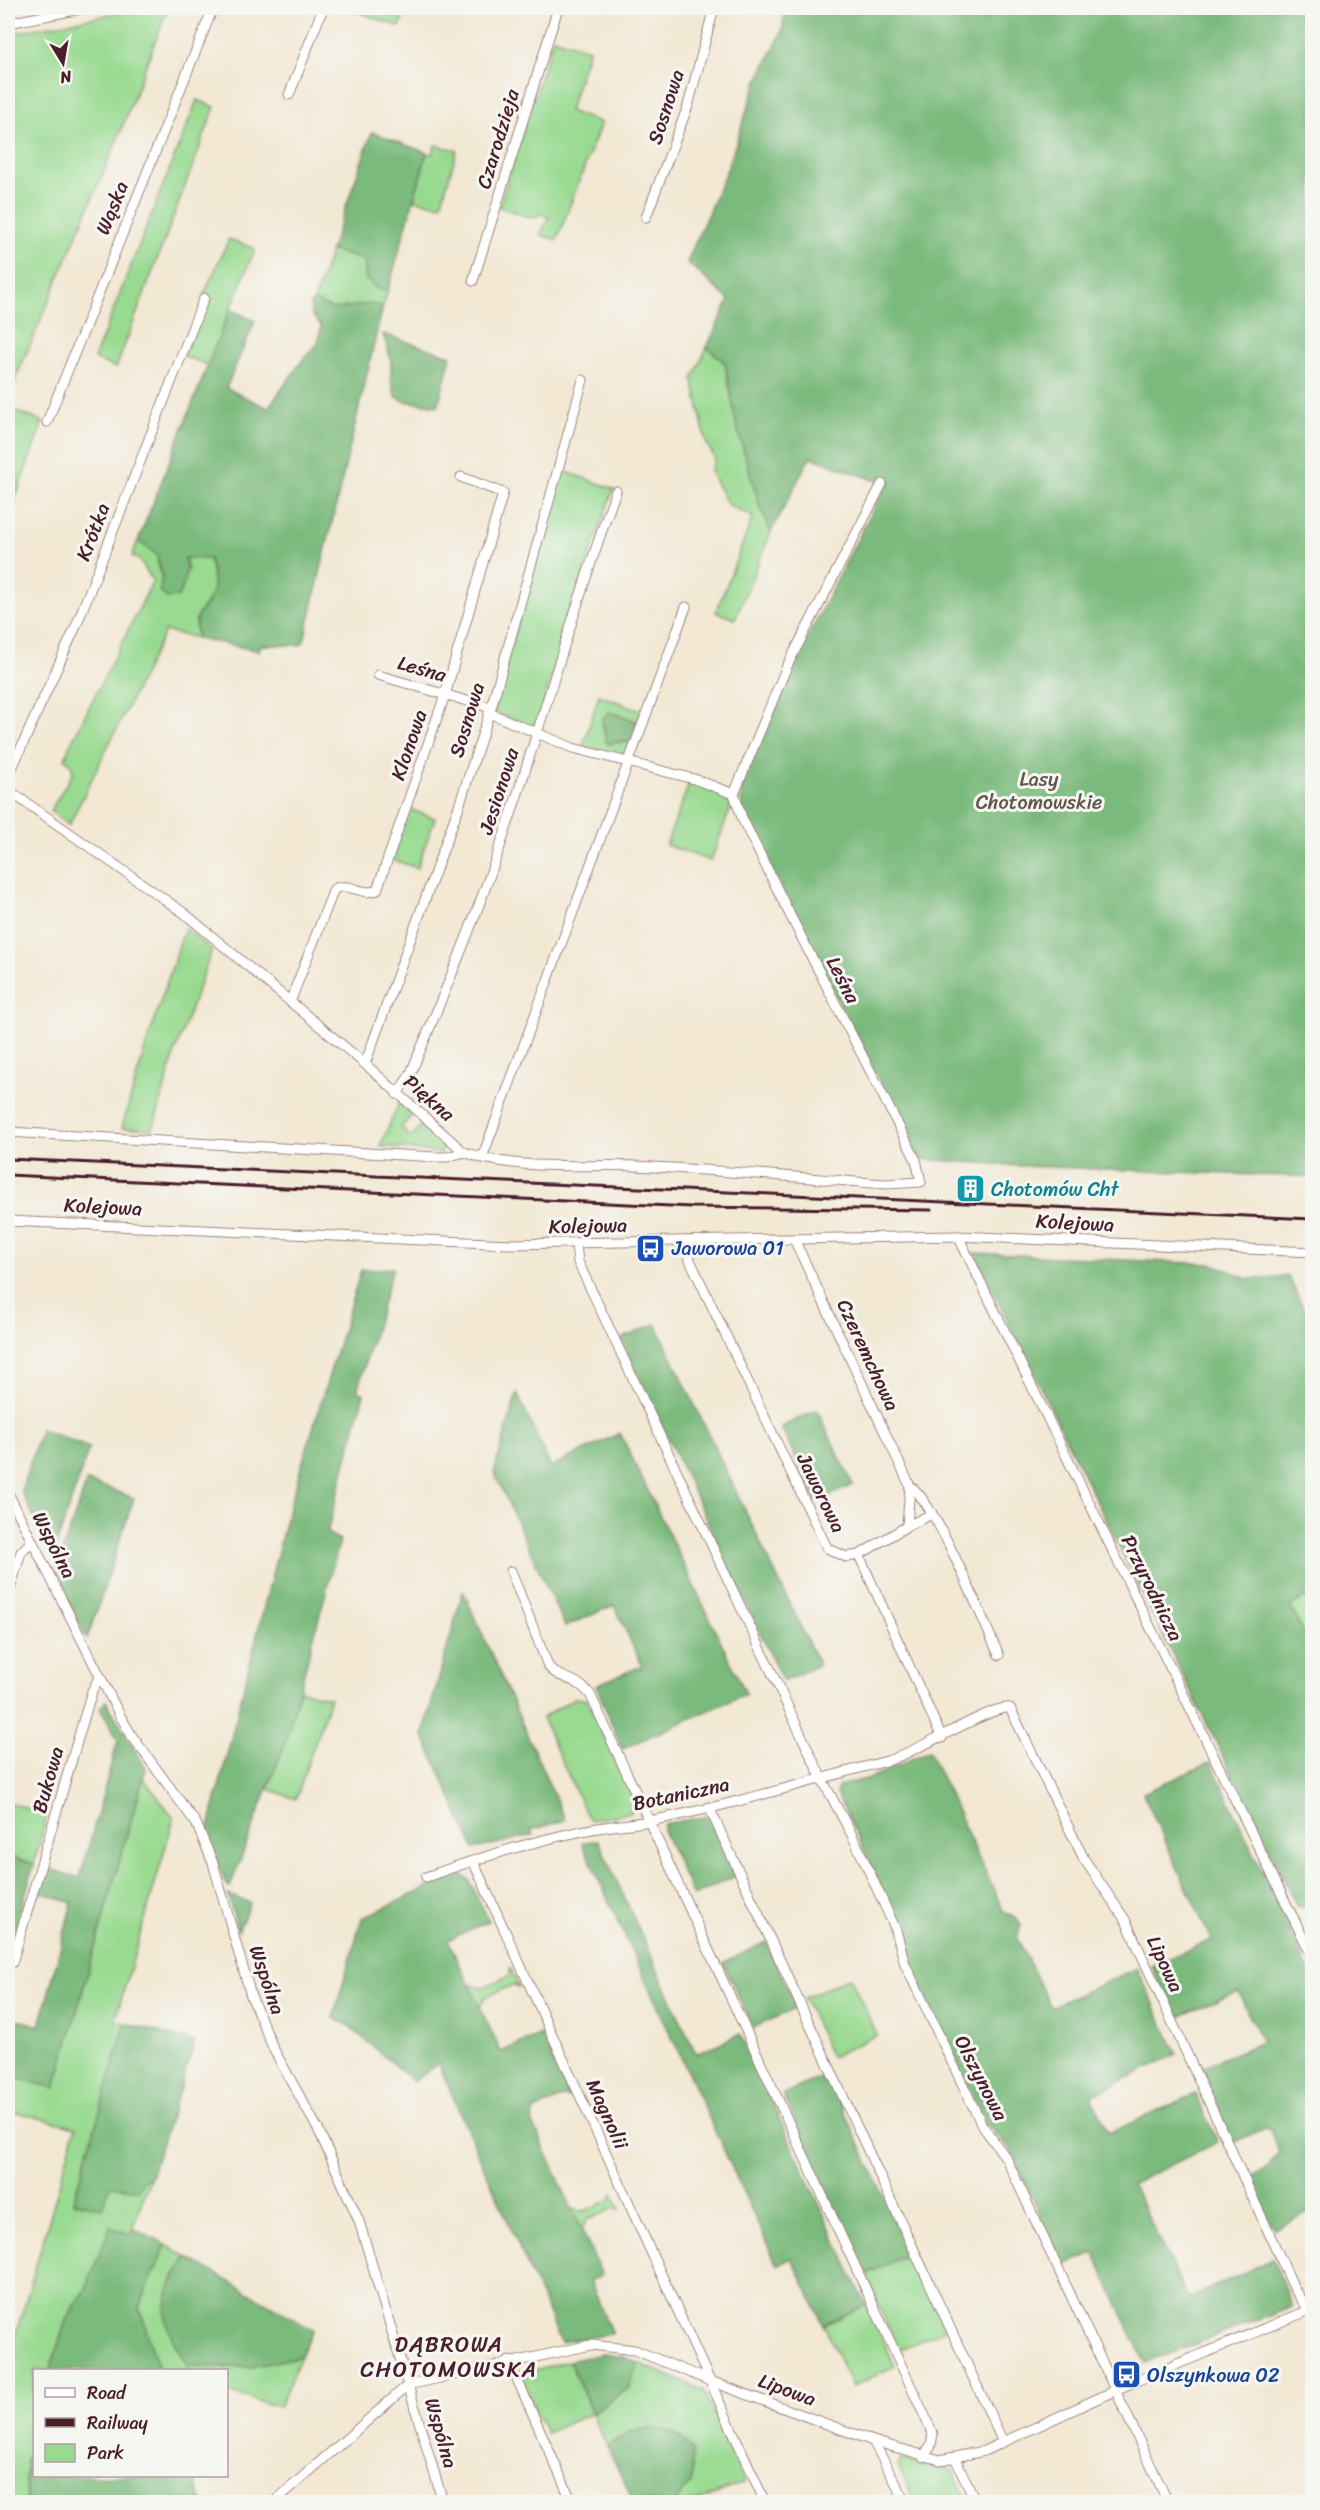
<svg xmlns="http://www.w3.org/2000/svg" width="1320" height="2510" viewBox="0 0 1320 2510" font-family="Sriracha,sans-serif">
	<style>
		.green { fill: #99da91; stroke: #727c5e; stroke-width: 1.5 }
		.forest { fill: #7aba7b; stroke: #626c53; stroke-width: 1.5 }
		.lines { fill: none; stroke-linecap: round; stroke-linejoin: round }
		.street-casing { stroke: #9e847f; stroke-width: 11 }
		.street { stroke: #fff; stroke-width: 9 }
		.rail { stroke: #4a1f2b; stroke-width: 3 }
		.labels { text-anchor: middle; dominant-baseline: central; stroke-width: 6; stroke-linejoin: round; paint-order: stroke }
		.street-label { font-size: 20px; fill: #4a1f2b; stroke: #f6f6f2 }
		.park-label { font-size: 20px; fill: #62574a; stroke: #f6f6f2 }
		.culture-label { font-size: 20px; fill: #0d838f; stroke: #f6f6f2; text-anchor: start }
		.transit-label { font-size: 20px; fill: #164399; stroke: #f6f6f2; text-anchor: start }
		.quarter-label { font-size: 22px; letter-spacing: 1.5px; fill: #4a1f2b; stroke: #f6f6f2 }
	</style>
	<rect width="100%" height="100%" fill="#f6f6f2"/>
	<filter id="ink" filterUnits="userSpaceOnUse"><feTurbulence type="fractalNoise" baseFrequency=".0167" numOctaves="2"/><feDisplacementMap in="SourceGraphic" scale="12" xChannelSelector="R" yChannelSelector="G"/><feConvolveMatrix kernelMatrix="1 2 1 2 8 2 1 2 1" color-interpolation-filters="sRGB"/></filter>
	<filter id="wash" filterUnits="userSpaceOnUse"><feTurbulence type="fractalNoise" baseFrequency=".008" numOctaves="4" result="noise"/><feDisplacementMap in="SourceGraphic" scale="24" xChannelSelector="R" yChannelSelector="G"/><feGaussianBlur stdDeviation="1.35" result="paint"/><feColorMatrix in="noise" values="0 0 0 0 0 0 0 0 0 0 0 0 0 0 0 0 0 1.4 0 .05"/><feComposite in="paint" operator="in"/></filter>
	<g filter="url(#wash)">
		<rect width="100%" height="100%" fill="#f2e8d3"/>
		<g class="green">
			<path d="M143 8H168L116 143 8 397V34Z"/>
			<path d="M353 8H406L400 27 352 10Z"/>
			<path d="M553 38 589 49 569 111 601 123 557 240 540 235 549 217 541 214 533 218 499 207Z"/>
			<path d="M197 100 215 107 116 368 94 359Z"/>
			<path d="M435 145 457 150 441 205 414 200 427 153 433 154Z"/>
			<path d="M229 239 255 249 208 365 183 356 209 297 204 294Z"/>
			<path d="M331 250 365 260 364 272 377 289 388 290 383 306 370 304 333 309 314 301Z"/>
			<path d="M707 347 725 363 736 423 759 504 771 532 735 619 716 612 753 517 728 505 710 471 715 459 706 442 693 379Z"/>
			<path d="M8 408 43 422 8 519Z"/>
			<path d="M561 470 614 489 574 598 538 724 533 727 493 712Z"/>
			<path d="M138 541 156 554 162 581 188 570 185 558 209 559C212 569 215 581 212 592 205 615 191 607 197 638L165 631 69 825 50 811 73 773 71 764 65 759 69 747 153 581 139 559 132 556Z"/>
			<path d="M599 695 642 711 637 722 618 714 602 723 607 744 630 742 626 753 619 756 583 746Z"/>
			<path d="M690 781 726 794 731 807 711 861 666 845Z"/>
			<path d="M408 809 435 818 417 868 391 859Z"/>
			<path d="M185 928 212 950 175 1052 153 1129 122 1128 146 1045Z"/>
			<path d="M399 1103 413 1114 401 1128 411 1137 423 1123 446 1143 440 1153 380 1146Z"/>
			<path d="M1307 1596 1312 1607V1652L1290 1605Z"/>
			<path d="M300 1690 330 1698 296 1799 268 1789Z"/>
			<path d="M574 1698 587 1700 636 1805 631 1813 589 1820 542 1718Z"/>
			<path d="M143 1778 174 1818 115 2021 126 2023 73 2202 110 2186 138 2189 143 2180 150 2179 130 2235 110 2228 84 2293 74 2306 63 2330 50 2370H34V2443L26 2460V2502H8V2362L76 2127 15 2112 8 2139V2076L55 2087Z"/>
			<path d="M8 1802 47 1815 34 1864 8 1856Z"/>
			<path d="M510 1967 519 1987 513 1985 485 1997 480 2008 469 1984 482 1988 510 1975Z"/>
			<path d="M850 1977 877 2035 831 2057 804 1998Z"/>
			<path d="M613 2193 620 2210 614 2208 587 2220 581 2232 570 2208 582 2212 610 2200Z"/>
			<path d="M166 2245 187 2257 173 2278 188 2366 251 2367 301 2356 279 2407 227 2392 226 2370H159L139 2307Z"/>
			<path d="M910 2253 945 2329 898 2351 866 2274Z"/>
			<path d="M866 2305 895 2366 852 2387 824 2325Z"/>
			<path d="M569 2361 592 2413 628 2389 638 2363 703 2390 744 2482 696 2502H675L691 2483 630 2432 607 2446 592 2413 546 2433 519 2374Z"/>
			<path d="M901 2460 953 2470 967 2502H915L898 2465Z"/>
		</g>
		<g class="forest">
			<path d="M786 8H1312V1177L1022 1166 919 1159 747 821 741 801 742 786 798 656 886 484 810 457 771 532 759 504 736 423 725 363 707 347 729 300 687 262 728 167 756 84 782 32Z"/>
			<path d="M372 132 427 153 388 290 377 289 366 279 364 260 331 250Z"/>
			<path d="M314 301 333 309 370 304 383 306 304 641 301 645H261L259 651 197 638C191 607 205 615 212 592 215 581 212 569 209 559L185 558C188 573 185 582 179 596L168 599 160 591 162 573 156 554 138 541 230 309 255 321 226 388 268 408 307 354 318 344 321 326 312 315 310 304Z"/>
			<path d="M383 334 451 356 438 406 404 401 395 396 391 379V360Z"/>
			<path d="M609 712 637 722 630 742 617 741 607 744 602 719Z"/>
			<path d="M974 1253 1213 1264 1248 1279 1288 1276 1312 1326V1607L1307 1596 1290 1606 1312 1652V1904L1304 1908 1297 1906Z"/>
			<path d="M393 1268 357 1391 364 1394 327 1533 340 1540 285 1743 230 1887 226 1885 207 1835 288 1511 361 1270Z"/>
			<path d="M656 1324 819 1665 783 1681 621 1339Z"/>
			<path d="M517 1393 551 1467 620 1433 746 1694 622 1749 596 1685 642 1666 614 1605 565 1627 494 1472Z"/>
			<path d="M817 1410 853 1485 816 1502 781 1427Z"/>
			<path d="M41 1429 89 1448 53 1555 21 1491Z"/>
			<path d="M87 1481 134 1498 87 1639 54 1575Z"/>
			<path d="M463 1591 565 1820 531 1830 533 1835 474 1849 423 1735Z"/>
			<path d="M106 1701 146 1768 55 2088 8 2076V2017L40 2026 72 1903 43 1893 38 1894 46 1865 49 1869 80 1878 118 1740 100 1708Z"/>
			<path d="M929 1751 1004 1912 1016 1917 1021 1925 1017 1938 1051 2007 1137 1968 1177 2054 1091 2096 1109 2133 1195 2094 1218 2142 1132 2184 1188 2299 1273 2259 1292 2307 1145 2363 1094 2253 1063 2265 1010 2149 984 2121 906 1955 899 1923 836 1792 839 1786 870 1778Z"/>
			<path d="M1211 1762 1312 1978V2210L1274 2229 1249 2177 1268 2168 1279 2152 1270 2130 1265 2128 1232 2143 1198 2069 1262 2042 1238 1992 1175 2018 1151 1966 1211 1940 1143 1793Z"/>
			<path d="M708 1816 736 1876 693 1896 663 1830 664 1824Z"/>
			<path d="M598 1840 696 2054 740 2034 866 2305 824 2325 792 2258 777 2265 582 1843Z"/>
			<path d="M8 1856 34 1864 11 1946 8 1945Z"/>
			<path d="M459 1873 469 1880 489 1921 448 1940 501 2052 541 2034 569 2098 563 2097 535 2110 532 2121 602 2275 590 2281 612 2334 561 2342 438 2063 414 2082 348 2025 333 2018 362 1918Z"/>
			<path d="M228 1895 250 1903 238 1931Z"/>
			<path d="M766 1942 797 2008 753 2028 723 1963Z"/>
			<path d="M126 2023 195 2042 150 2179 143 2180 138 2190 110 2186 102 2208 73 2202Z"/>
			<path d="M827 2074 910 2253 866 2274 783 2094Z"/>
			<path d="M110 2227 130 2234 134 2229 166 2245 139 2307 159 2370H50L63 2330 74 2306 84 2293Z"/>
			<path d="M187 2257 313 2330 301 2356 251 2367 188 2366C158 2321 158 2302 187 2257Z"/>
			<path d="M602 2354 623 2357 638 2363 628 2389 592 2413 569 2361Z"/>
			<path d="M650 2428C670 2430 681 2435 693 2450L691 2483 675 2502H634L607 2446 630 2432Z"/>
			<path d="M34 2443V2476H194L203 2502H26V2460Z"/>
		</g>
	</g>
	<g filter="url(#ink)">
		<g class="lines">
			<defs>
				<g id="street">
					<path d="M8 23 86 8"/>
					<path d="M289 95 323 8"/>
					<path d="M646 217 688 106 714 8"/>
					<path d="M473 281 558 8"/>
					<path d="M47 422 213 8"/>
					<path d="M378 675 491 708"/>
					<path d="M8 777 76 626 204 298"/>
					<path d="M8 790 184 913 365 1064 464 1152C514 1171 583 1164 636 1166 719 1170 802 1178 886 1184L921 1182 916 1160 790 915 742 818 734 794 694 779 573 748 489 713"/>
					<path d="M734 794 787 666 882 484"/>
					<path d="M290 1002 334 889C348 881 363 897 377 890L445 695 503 493 461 477"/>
					<path d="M365 1064 458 809 491 708 583 380"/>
					<path d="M397 1094 410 1075C444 994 478 913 506 829 544 717 575 602 616 491"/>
					<path d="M8 1132 436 1157H447L464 1152"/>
					<path d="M482 1158 686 607"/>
					<path d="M8 1221 510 1244 958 1236 1312 1252"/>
					<path d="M958 1236 1312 1956"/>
					<path d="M794 1239 910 1486C936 1502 983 1622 999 1655"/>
					<path d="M685 1241 689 1258 827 1548 846 1557 859 1555 942 1738"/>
					<path d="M576 1245 578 1262 822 1779 855 1841 896 1930 905 1964 982 2125 1006 2158 1168 2502"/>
					<path d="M8 1493 118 1712 132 1736 196 1823 213 1863 251 1996 274 2050 319 2131 359 2221 443 2502"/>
					<path d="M907 1526 932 1514"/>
					<path d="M859 1555 907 1526 910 1486"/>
					<path d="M511 1571 548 1666C560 1681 574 1675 590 1694L933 2434 931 2445 923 2457"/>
					<path d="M8 1596 21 1552 32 1541"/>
					<path d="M709 1807 1003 2442"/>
					<path d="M473 1861 765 2502"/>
					<path d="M426 1877C476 1859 529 1842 582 1831 604 1826 627 1825 649 1821 730 1806 808 1781 887 1761 913 1754 994 1704 1010 1708L1084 1859 1126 1921 1295 2290 1309 2310"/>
					<path d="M12 1963 92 1691 100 1676"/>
					<path d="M509 2361 572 2502"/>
					<path d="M873 2441 906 2502"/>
					<path d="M955 2458 976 2502"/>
					<path d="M274 2502 408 2385 591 2345 635 2350 710 2381 873 2441 940 2460 984 2451 1129 2384 1312 2309"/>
				</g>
			</defs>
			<use href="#street" class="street-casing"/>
			<use href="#street" class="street"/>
			<g class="rail">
				<path d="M8 1159 1312 1219"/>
				<path d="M8 1175 692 1207 931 1210"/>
			</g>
		</g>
	</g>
	<defs>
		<symbol id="building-square" viewBox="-11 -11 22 22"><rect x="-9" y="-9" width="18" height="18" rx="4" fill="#0f9aa8" stroke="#f6f6f2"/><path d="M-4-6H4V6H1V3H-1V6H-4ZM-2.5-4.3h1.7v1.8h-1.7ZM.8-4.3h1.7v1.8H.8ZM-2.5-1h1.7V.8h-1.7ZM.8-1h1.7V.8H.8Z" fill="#fff"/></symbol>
		<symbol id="bus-square" viewBox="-11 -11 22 22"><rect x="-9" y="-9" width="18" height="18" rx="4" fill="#1a4fb4" stroke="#f6f6f2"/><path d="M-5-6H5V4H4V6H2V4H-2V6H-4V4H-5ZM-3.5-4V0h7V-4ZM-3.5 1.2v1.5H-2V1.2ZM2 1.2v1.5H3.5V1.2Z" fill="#fff"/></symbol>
	</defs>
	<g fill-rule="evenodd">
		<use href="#building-square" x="954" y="1172" width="33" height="33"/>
		<use href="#bus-square" x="634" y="1232" width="33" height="33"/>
		<use href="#bus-square" x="1110" y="2358" width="33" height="33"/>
	</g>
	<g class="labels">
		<g class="street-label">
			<text transform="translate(666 107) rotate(-72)">Sosnowa</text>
			<text transform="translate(498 139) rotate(-73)">Czarodzieja</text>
			<text transform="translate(112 208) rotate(-68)">Wąska</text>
			<text transform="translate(93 532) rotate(-69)">Krótka</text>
			<text transform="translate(422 669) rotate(16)">Leśna</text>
			<text transform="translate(467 720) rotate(-73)">Sosnowa</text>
			<text transform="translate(409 745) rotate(-71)">Klonowa</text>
			<text transform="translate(499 791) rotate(-72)">Jesionowa</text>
			<text transform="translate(843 980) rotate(63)">Leśna</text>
			<text transform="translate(429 1098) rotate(41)">Piękna</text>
			<text transform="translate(103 1207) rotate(3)">Kolejowa</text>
			<text transform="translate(1075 1223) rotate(3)">Kolejowa</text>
			<text transform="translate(588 1226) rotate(-1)">Kolejowa</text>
			<text transform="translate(868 1355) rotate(65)">Czeremchowa</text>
			<text transform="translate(821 1493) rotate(64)">Jaworowa</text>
			<text transform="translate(54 1545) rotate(63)">Wspólna</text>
			<text transform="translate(1152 1588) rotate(64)">Przyrodnicza</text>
			<text transform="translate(48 1780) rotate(-74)">Bukowa</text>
			<text transform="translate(681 1794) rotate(-12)">Botaniczna</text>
			<text transform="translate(1165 1964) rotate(65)">Lipowa</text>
			<text transform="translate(267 1980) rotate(71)">Wspólna</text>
			<text transform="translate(981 2078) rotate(63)">Olszynowa</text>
			<text transform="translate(607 2114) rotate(66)">Magnolii</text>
			<text transform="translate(787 2390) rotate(20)">Lipowa</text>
			<text transform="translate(441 2433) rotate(74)">Wspólna</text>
		</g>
		<g class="park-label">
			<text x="1039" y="779">Lasy<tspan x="1039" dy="23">Chotomowskie</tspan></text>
		</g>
		<g class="culture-label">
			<text x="991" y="1189">Chotomów Cht</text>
		</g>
		<g class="transit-label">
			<text x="672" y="1248">Jaworowa 01</text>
			<text x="1147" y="2375">Olszynkowa 02</text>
		</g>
		<g class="quarter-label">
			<text x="449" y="2344">DĄBROWA<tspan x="449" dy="25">CHOTOMOWSKA</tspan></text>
		</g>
	</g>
	<rect width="1320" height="2510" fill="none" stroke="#f6f6f2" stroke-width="30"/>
	<rect x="33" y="2369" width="195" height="108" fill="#f6f6f2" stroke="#b1a0a2" stroke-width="1.5"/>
	<rect x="45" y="2388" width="30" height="9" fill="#ffffff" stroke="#b1a0a2" stroke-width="1.5"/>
	<text x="87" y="2399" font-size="18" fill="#4a1f2b">Road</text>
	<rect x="45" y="2418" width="30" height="9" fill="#4a1f2b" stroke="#b1a0a2" stroke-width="1.5"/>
	<text x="87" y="2429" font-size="18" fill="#4a1f2b">Railway</text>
	<rect x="45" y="2444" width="30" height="18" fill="#99da91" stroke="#b1a0a2" stroke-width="1.5"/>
	<text x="87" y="2459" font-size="18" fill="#4a1f2b">Park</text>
	<g transform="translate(63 63) rotate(169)" stroke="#f6f6f2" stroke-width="4.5" paint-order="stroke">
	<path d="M0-4.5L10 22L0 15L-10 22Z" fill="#4a1f2b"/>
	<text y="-9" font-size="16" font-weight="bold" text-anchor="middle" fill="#4a1f2b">N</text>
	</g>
</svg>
